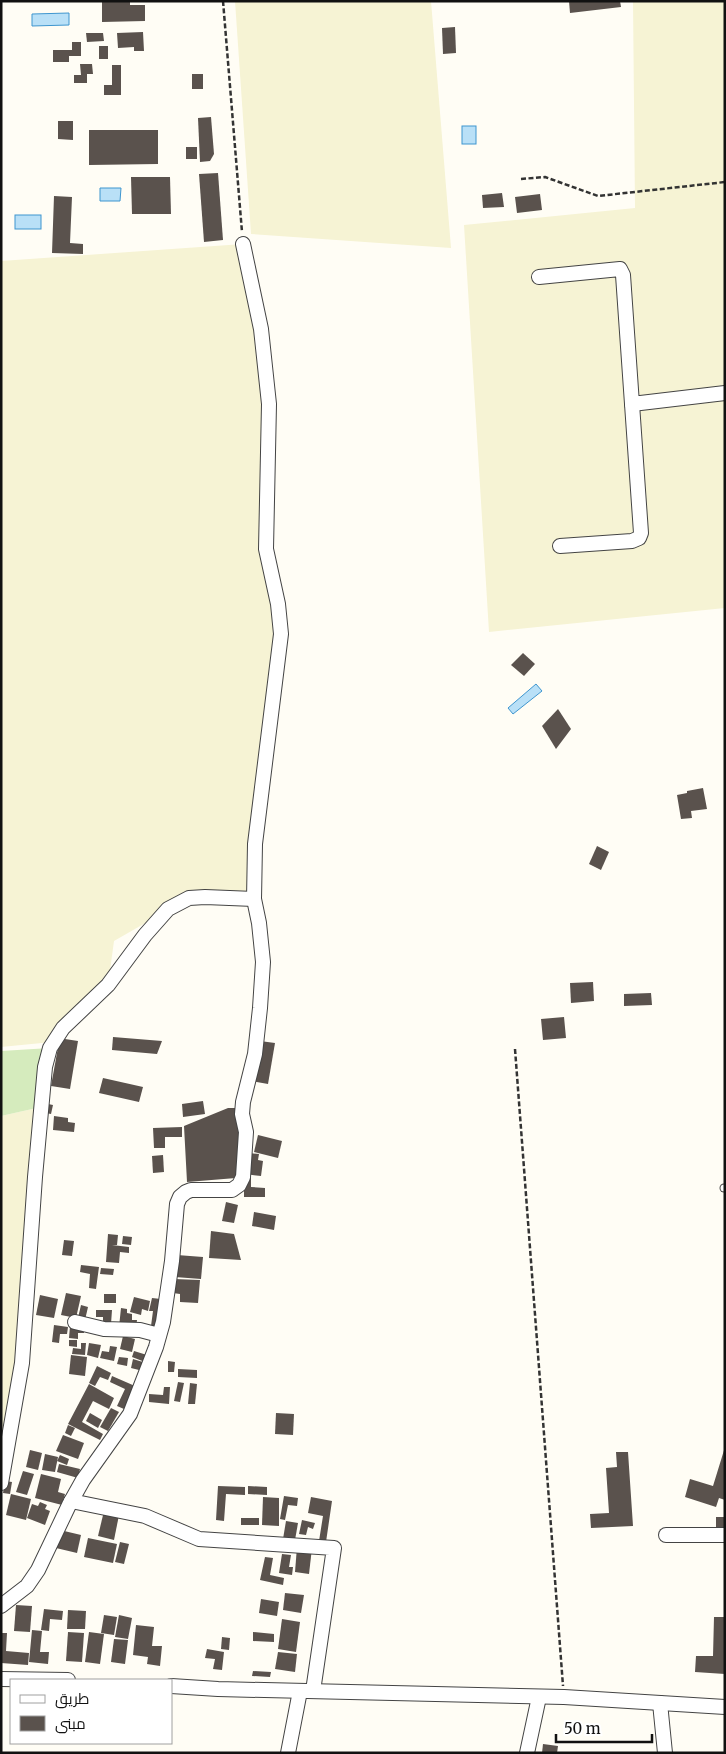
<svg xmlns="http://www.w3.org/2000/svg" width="726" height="1754" viewBox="0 0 726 1754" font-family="Merriweather,Cairo,serif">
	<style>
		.farmland { fill: #f6f3d4 }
		.green { fill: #d5ebbd }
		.water { fill: #b9e0f7; stroke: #3f96cf }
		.building { fill: #5a524d }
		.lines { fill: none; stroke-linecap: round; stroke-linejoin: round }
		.lane-casing { stroke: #444; stroke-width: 9 }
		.street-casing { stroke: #444; stroke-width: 16 }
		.path { stroke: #333; stroke-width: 2.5; stroke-dasharray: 5 2.5; stroke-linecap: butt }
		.lane { stroke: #fff; stroke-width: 7 }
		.street { stroke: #fff; stroke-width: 14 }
	</style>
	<rect width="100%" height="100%" fill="#fffdf5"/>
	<g class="farmland">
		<path d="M235 1H431L451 248 251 234Z"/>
		<path d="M633 1H725V608L489 632 464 225 635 208Z"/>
		<path d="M243 244 269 427 265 534 281 634 254 899 189 898 114 941 108 985 52 1042 1 1047V261Z"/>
		<path d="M41 1107 22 1363 1 1450V1116Z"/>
	</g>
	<path class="green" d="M50 1048 41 1107 1 1116V1051Z"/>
	<g class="water">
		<path d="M69 13V25L32 26V14Z"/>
		<rect x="462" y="126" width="14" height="18"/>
		<path d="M100 188H121L120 201H100Z"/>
		<rect x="15" y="215" width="26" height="14"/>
		<path d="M536 684 542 691 513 714 508 708Z"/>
	</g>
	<g class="building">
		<path d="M102 1H130V5H145V21L102 22Z"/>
		<path d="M569 1H620L621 7 570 13Z"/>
		<path d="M455 27 456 53 443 54 442 28Z"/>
		<path d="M143 32 144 51H134V47L118 48 117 33Z"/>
		<path d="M86 33H103L104 41 87 42Z"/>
		<path d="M72 42H81V56H69V62H53V50H72Z"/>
		<rect x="99" y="46" width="9" height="13"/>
		<path d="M80 64H92L93 74H87V83H74V75H81Z"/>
		<path d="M112 65H121V95H104V85H112Z"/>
		<rect x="192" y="74" width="11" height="15"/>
		<path d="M211 117 214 154 210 161 200 162 198 118Z"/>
		<path d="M58 121H73V140L58 139Z"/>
		<path d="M89 130H158V164L89 165Z"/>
		<rect x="186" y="147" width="11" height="12"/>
		<path d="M218 173 223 240 204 242 199 174Z"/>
		<path d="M131 177H170L171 214H132Z"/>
		<path d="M502 193 504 207 483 208 482 195Z"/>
		<path d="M540 194 542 210 517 213 515 197Z"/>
		<path d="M54 196 72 197 70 243 83 244V254L52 253Z"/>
		<path d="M523 653 535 664 524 676 511 665Z"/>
		<path d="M558 709 571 729 556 749 542 726Z"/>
		<path d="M703 788 707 809 691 811 692 818 681 819 677 795 687 793V791Z"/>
		<path d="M597 846 609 852 601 870 589 864Z"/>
		<path d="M593 982 594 1001 571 1003 570 983Z"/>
		<path d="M651 993 652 1005 624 1006V994Z"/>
		<path d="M564 1017 566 1038 543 1040 541 1019Z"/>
		<path d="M113 1037 162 1041 157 1054 112 1050Z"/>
		<path d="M65 1039 78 1041 70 1089 51 1086 59 1042Z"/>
		<path d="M260 1041 275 1043 268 1084 252 1081Z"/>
		<path d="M103 1078 143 1087 139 1102 99 1093Z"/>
		<path d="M203 1101 205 1114 183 1117 182 1104Z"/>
		<path d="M48 1104 53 1105 51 1114 46 1113Z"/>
		<path d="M228 1108H236L237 1123 241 1132 240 1176 236 1178 187 1182 184 1126Z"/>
		<path d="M54 1116 68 1118V1122L75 1123 74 1132 53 1130Z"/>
		<path d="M182 1127V1137H165V1148H154L153 1128Z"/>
		<path d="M258 1135 282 1141 278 1158 254 1152Z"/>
		<path d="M248 1153 259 1154 258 1160 263 1161 261 1176 245 1174Z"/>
		<path d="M163 1155 164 1172 153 1173 152 1156Z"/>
		<path d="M244 1178H251V1187L265 1188V1197H244Z"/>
		<path d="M226 1202 238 1205 234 1223 222 1221Z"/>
		<path d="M254 1212 276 1216 274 1230 252 1226Z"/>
		<path d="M211 1231 234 1234 241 1260 209 1258Z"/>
		<path d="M108 1234 118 1235 117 1245H112L129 1247V1253L120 1252 119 1263 106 1262Z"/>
		<path d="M123 1236 132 1237 131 1245 122 1244Z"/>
		<path d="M64 1240 74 1241 72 1256 62 1255Z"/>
		<path d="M177 1255 203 1257 201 1279 175 1277Z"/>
		<path d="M81 1265 99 1267 96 1289 89 1288 90 1274 80 1272Z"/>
		<path d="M101 1268 114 1269 113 1275 100 1274Z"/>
		<path d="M174 1279 200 1280 198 1303 180 1302V1294L173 1293Z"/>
		<path d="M66 1293 81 1296 76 1318 61 1315Z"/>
		<rect x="104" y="1294" width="12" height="9"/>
		<path d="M40 1295 58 1299 54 1318 36 1315Z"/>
		<path d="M134 1297 150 1301 148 1311 142 1309 141 1315 130 1312Z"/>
		<path d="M152 1298 161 1299 156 1327 151 1326 153 1311H149Z"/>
		<path d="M81 1305 88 1307 85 1320 78 1318Z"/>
		<path d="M121 1308 127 1309V1313L132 1314V1320H137L136 1328 119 1327Z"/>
		<path d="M96 1310H112L111 1324H103V1317H96Z"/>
		<path d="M54 1325 68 1327 67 1334H60L59 1343 52 1342Z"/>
		<path d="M70 1326 84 1327V1333H78V1339L69 1338Z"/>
		<path d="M123 1336 135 1339 132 1352 120 1349Z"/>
		<path d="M69 1340H77V1347L69 1346Z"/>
		<path d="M81 1343H86L85 1355 72 1354 73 1348 81 1349Z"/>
		<path d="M89 1343 101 1345 98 1358 87 1355Z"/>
		<path d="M110 1346 117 1347 114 1361 100 1358 102 1351 109 1352Z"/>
		<path d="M134 1351 147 1355 145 1362 132 1357Z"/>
		<path d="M71 1355 87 1357 85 1376 69 1374Z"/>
		<path d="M119 1357 128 1358 127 1366 117 1364Z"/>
		<path d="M133 1359 146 1363 143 1371 131 1368Z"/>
		<path d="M168 1361 175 1362 174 1372H168Z"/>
		<path d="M97 1366 111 1373 108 1380 100 1377 95 1386 89 1383Z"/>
		<path d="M178 1369 197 1370V1378L178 1377Z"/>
		<path d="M112 1376 135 1386 124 1409 117 1406 125 1389 110 1382Z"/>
		<path d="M178 1382 184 1383 180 1402 174 1401Z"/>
		<path d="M190 1383 197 1384 195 1404H188Z"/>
		<path d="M89 1384 114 1398 109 1409 93 1401 82 1422 103 1434 100 1440 68 1424Z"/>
		<path d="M164 1387H170L169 1404 149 1402V1394L163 1395Z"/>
		<path d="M111 1408 119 1412 108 1431 100 1427Z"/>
		<path d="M90 1413 102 1420 98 1428 86 1421Z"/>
		<path d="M276 1413 294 1414 293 1435 275 1434Z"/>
		<path d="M68 1425 75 1428 71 1436 65 1433Z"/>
		<path d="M63 1435 84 1443 78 1459 56 1451Z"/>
		<path d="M725 1447V1500L719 1498 716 1507 685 1497 690 1479 713 1486Z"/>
		<path d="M30 1450 42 1453 38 1470 26 1467Z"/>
		<path d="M616 1452H628L633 1526 591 1528 590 1514 609 1513 606 1468 617 1467Z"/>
		<path d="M45 1454 58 1457 55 1472 42 1470Z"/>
		<path d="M60 1455 69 1459 67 1465 57 1461Z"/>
		<path d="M59 1464 80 1469 78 1478 57 1472Z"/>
		<path d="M23 1471 34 1474 27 1495 16 1492Z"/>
		<path d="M41 1474 61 1479 58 1492 65 1494 62 1505 35 1498Z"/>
		<path d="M5 1481 12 1482 10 1494 3 1493Z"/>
		<path d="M218 1486 245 1487V1495L226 1494 224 1521 216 1520Z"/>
		<path d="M248 1486 267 1487V1495L248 1494Z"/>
		<path d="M11 1494 31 1499 26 1520 6 1515Z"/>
		<path d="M284 1496 298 1498 297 1506 288 1505 285 1520 280 1519Z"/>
		<path d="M263 1497 279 1498V1526L262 1525Z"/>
		<path d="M311 1497 332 1501 326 1542 319 1541 323 1516 308 1513Z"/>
		<path d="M40 1502 47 1505 45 1509 50 1511 45 1525 27 1518 32 1504 38 1506Z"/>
		<path d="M104 1511 119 1515 114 1540 98 1536Z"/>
		<rect x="716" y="1517" width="9" height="10"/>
		<rect x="241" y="1518" width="18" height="7"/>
		<path d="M302 1520 315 1523 313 1529 308 1527 306 1535 299 1534Z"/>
		<path d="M286 1521 298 1523 295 1540 283 1539Z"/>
		<path d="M60 1530 81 1535 77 1553 56 1548Z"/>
		<path d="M88 1538 117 1544 113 1563 84 1557Z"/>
		<path d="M120 1542 129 1544 124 1564 115 1562Z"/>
		<path d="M297 1547 312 1548 309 1574 295 1572Z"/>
		<path d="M282 1554 291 1555 289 1567H293L292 1575 279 1573Z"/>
		<path d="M265 1557 273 1558 270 1575 284 1578 283 1585 260 1580Z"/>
		<path d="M285 1593 304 1595 301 1613 283 1610Z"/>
		<path d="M261 1599 279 1602 277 1616 259 1613Z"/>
		<path d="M16 1605 32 1606 30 1632 14 1631Z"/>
		<path d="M44 1609 63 1611 62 1620 50 1619 49 1631 41 1630Z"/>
		<path d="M68 1610 86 1611 85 1629H67Z"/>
		<path d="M104 1615 117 1617 114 1635 101 1633Z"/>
		<path d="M119 1615 132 1618 128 1639 115 1637Z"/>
		<path d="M714 1617H725V1674L695 1672 696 1656H713Z"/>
		<path d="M282 1619 300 1622 296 1652 278 1649Z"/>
		<path d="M136 1625 154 1627 152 1646H162L160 1666 147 1664 148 1657 133 1655Z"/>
		<path d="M32 1630 42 1631 40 1652H49L48 1664 29 1662Z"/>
		<path d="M68 1632 84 1633 82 1662 66 1661Z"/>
		<path d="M89 1632 104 1634 100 1664 85 1662Z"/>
		<path d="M253 1632 274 1634V1642L253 1641Z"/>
		<path d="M1 1633H7L6 1651 29 1653 28 1665 1 1663Z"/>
		<path d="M222 1637 230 1638 229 1650 221 1649Z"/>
		<path d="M114 1639 128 1640 125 1664 111 1662Z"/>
		<path d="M207 1649 224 1652 222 1670 213 1669 215 1659 205 1658Z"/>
		<path d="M278 1652 297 1654 295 1672 275 1669Z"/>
		<path d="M253 1671 271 1672 270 1677 252 1676Z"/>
		<path d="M543 1744 558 1746 557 1753H542Z"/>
	</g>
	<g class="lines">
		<defs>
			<path id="lane" d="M724 1188H725"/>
			<g id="street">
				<path d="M539 277 620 269 623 275 632 404 725 393"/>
				<path d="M560 546 632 541 639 538 641 533 632 404"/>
				<path d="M75 1322 104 1329 140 1330 159 1335"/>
				<path d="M1 1483 22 1363 35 1177 45 1067 50 1048 63 1028 108 985 145 935 168 909 189 898 205 897 254 899"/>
				<path d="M71 1501 145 1516 199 1539 334 1548 313 1691"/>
				<path d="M666 1535H725"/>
				<path d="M1 1606 27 1586 38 1570 69 1505 83 1480 130 1414 156 1347 163 1322 172 1261 177 1204 180 1197 186 1192 191 1190H232L239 1185 243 1177 246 1132 242 1114 243 1102 255 1054 260 1008 263 962 259 923 254 899 255 844 281 634 278 604 266 549 269 404 261 329 243 244"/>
				<path d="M1 1679 68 1680"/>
				<path d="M171 1686 218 1689 564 1697 725 1707"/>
				<path d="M660 1703 665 1753"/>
				<path d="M288 1753 300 1691"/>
				<path d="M527 1753 539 1697"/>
			</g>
		</defs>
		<use href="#lane" class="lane-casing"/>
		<use href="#street" class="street-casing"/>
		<g class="path">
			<path d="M223 1 242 232"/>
			<path d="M521 179 545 177 598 196 725 182"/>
			<path d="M515 1049 563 1686"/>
		</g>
		<use href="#lane" class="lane"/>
		<use href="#street" class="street"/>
	</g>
	<rect width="726" height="1754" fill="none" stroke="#111111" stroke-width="5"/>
	<rect x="10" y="1679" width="162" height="65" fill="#ffffff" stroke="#a0a0a0"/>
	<rect x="20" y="1695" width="25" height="8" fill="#ffffff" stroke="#a0a0a0"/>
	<text x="55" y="1704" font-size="15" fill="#111111">طريق</text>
	<rect x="20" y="1716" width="25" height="15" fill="#5a524d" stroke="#a0a0a0"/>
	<text x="55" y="1729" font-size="15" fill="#111111">مبنى</text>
	<path d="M556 1734v8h96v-8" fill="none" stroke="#111111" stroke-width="2.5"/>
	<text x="564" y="1734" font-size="15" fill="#111111" stroke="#ffffff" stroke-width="4" paint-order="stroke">50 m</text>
</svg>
